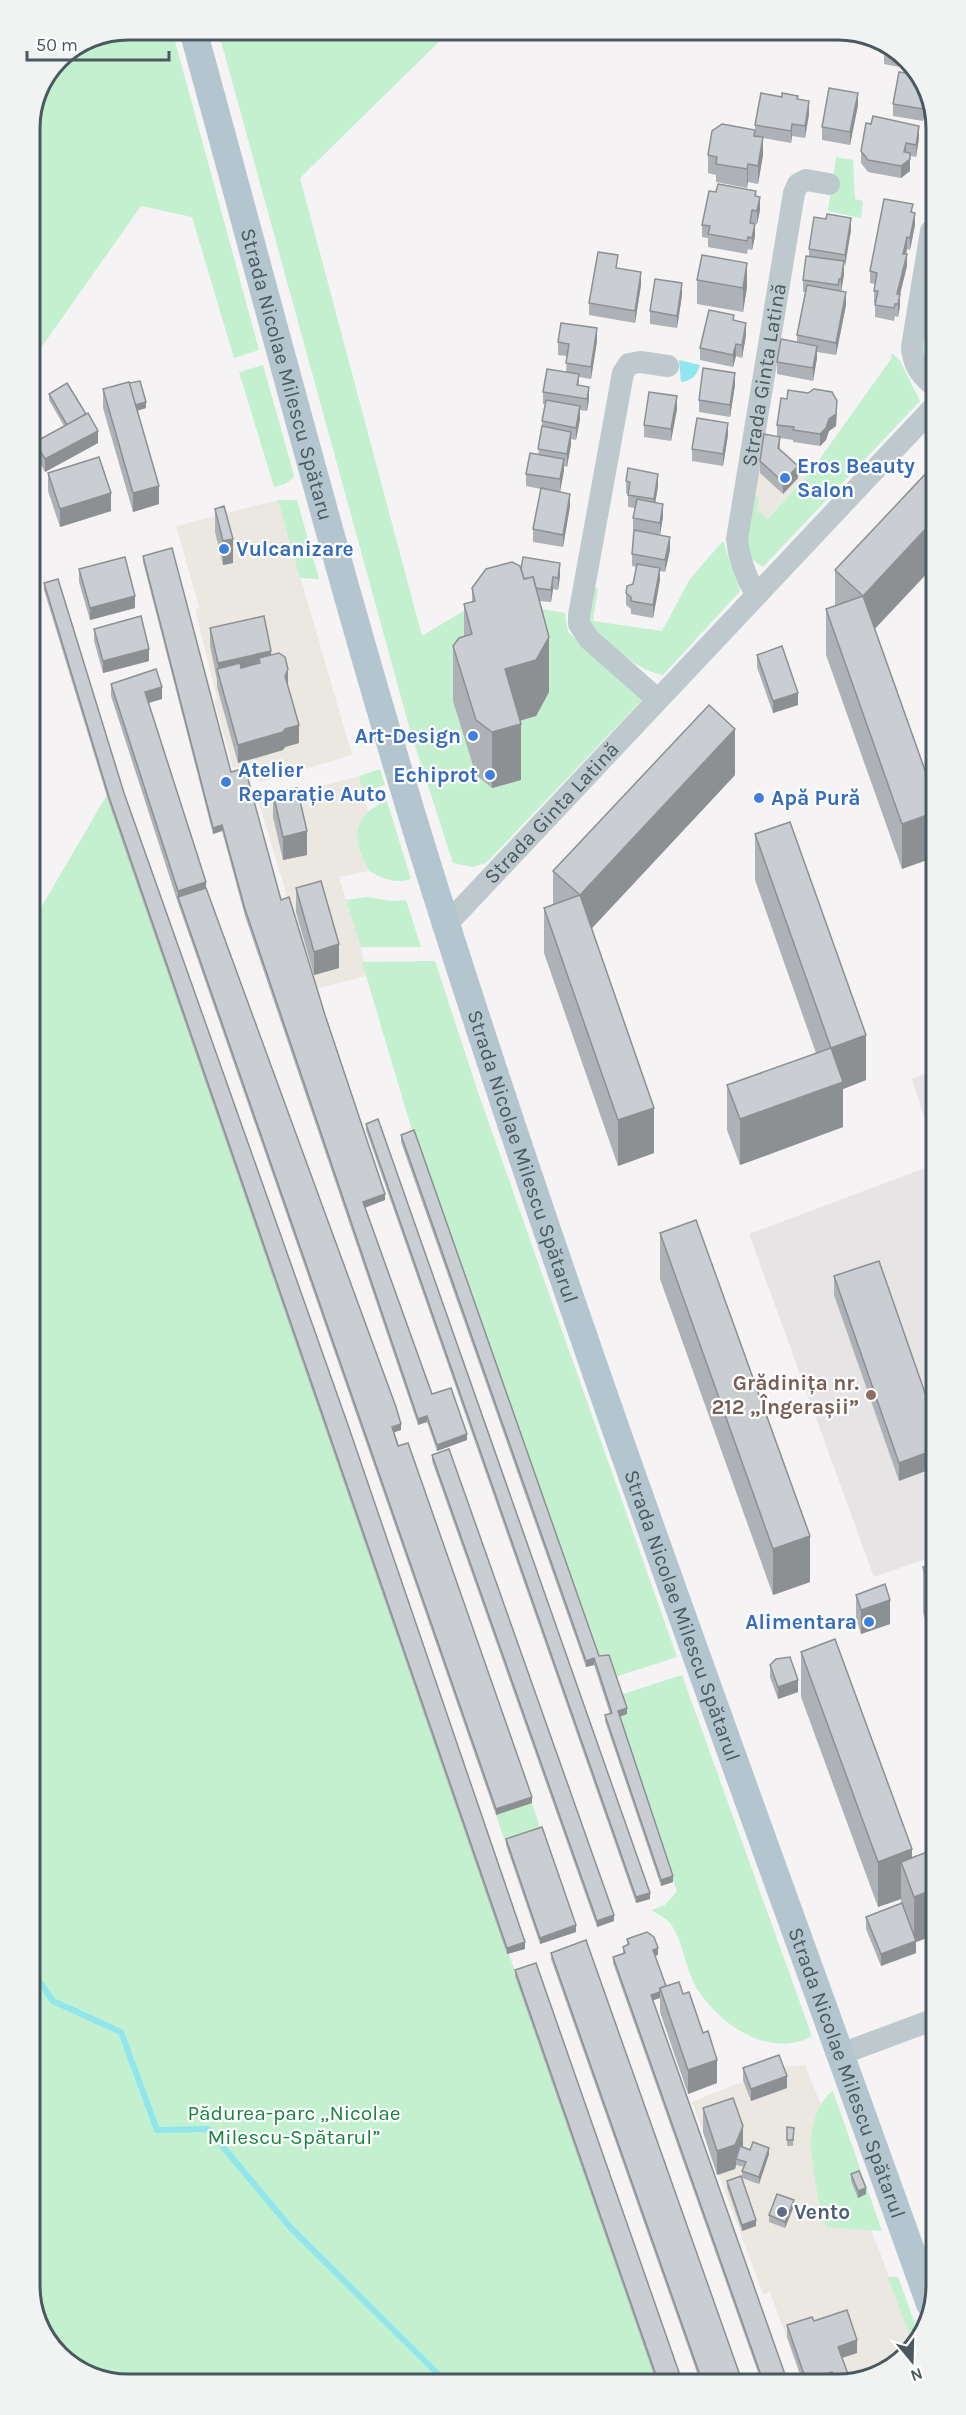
<svg xmlns="http://www.w3.org/2000/svg" width="966" height="2415" viewBox="0 0 966 2415" font-family="Karla,sans-serif">
	<style>
		.commercial { fill: #ebe7e1 }
		.education { fill: #e6e4e5 }
		.green { fill: #c3f0cf }
		.water { fill: #91e5ec }
		.lines { fill: none; stroke-linecap: round; stroke-linejoin: round }
		.stream { stroke: #91e5ec; stroke-width: 6 }
		.minor { stroke: #bec9ce; stroke-width: 22 }
		.major { stroke: #b3c6d0; stroke-width: 28 }
		.wall { fill: #aeb1b5 }
		.shaded-wall { fill: #8d9093 }
		.building { fill: #caced2; stroke: #8d9093; stroke-width: 1.5 }
		.shop-dot { fill: #3f7fe0; stroke: #fff; stroke-width: 2 }
		.education-dot { fill: #8d6e63; stroke: #fff; stroke-width: 2 }
		.service-dot { fill: #5c6f8a; stroke: #fff; stroke-width: 2 }
		.labels { text-anchor: middle; dominant-baseline: central; stroke-width: 4.5; stroke-linejoin: round; paint-order: stroke }
		.street-label { font-size: 21px; fill: #4a5960; stroke: #fff }
		.shop-label { font-size: 21px; font-weight: bold; fill: #366cbe; stroke: #fff; text-anchor: start }
		.education-label { font-size: 21px; font-weight: bold; fill: #785e54; stroke: #fff; text-anchor: end }
		.park-label { font-size: 21px; fill: #198340; stroke: #fff }
		.service-label { font-size: 21px; font-weight: bold; fill: #4e5e75; stroke: #fff; text-anchor: start }
		.rim { fill: none; stroke: #4a5960; stroke-width: 3 }
	</style>
	<rect width="100%" height="100%" fill="#f5f3f3"/>
	<g class="commercial">
		<path d="M765 433 809 474 766 519 757 510 753 495Z"/>
		<path d="M278 500 352 755 261 782 252 777 248 765 233 768 214 699 217 698 195 609 199 607 176 526Z"/>
		<path d="M359 776 382 868 339 877 361 947 366 976 315 989 259 803Z"/>
		<path d="M805 2065 881 2255 914 2347 868 2380H802L770 2292 763 2294 692 2102 779 2067Z"/>
	</g>
	<g class="education">
		<path d="M933 1071V1145L912 1079Z"/>
		<path d="M933 1165 934 1556 874 1577 749 1234Z"/>
	</g>
	<g class="green">
		<path d="M129 30H172L259 350 234 358 192 217 141 206 31 362 30 123 59 59Z"/>
		<path d="M218 30H451L300 178 422 636 480 601 487 599 565 613 568 632 643 699 486 863 472 867 453 863 410 730Z"/>
		<path d="M836 157 853 160 855 199 863 201 861 218 828 211Z"/>
		<path d="M931 320V368C918 358 920 332 931 320Z"/>
		<path d="M892 353 900 361 920 401 763 567 749 557 745 549 753 495 759 498 757 510 767 519 809 474 891 359Z"/>
		<path d="M263 365 294 475 293 478 285 484 274 487 239 372Z"/>
		<path d="M278 500H297L319 579 300 578Z"/>
		<path d="M723 541 740 591 663 675C633 669 612 645 590 626L588 620 594 587 598 588 593 621 662 631 690 579Z"/>
		<path d="M380 769 385 785 363 792 359 776Z"/>
		<path d="M107 795 657 2381 122 2385 68 2364 35 2317 32 923Z"/>
		<path d="M387 801 411 879C394 884 384 879 369 871 365 861 356 845 357 835 359 817 372 806 387 801Z"/>
		<path d="M366 897 393 901 406 900 421 947H361L346 900Z"/>
		<path d="M435 961 479 1095 677 1657 615 1677 599 1663 414 1137 362 962Z"/>
		<path d="M682 1675 812 2036C770 2060 718 2024 696 1987 685 1968 682 1934 667 1920 662 1916 656 1913 651 1910L665 1905 677 1891 618 1717 620 1695Z"/>
		<path d="M532 1803 542 1833 506 1845 496 1815Z"/>
		<path d="M833 2091 882 2231 828 2227 822 2221C819 2196 811 2166 811 2141 811 2126 820 2098 833 2091Z"/>
		<path d="M888 2277H898L919 2335 914 2347Z"/>
	</g>
	<path class="water" d="M679 360 700 365C697 375 692 381 681 382Z"/>
	<g class="lines">
		<path class="stream" d="M34 1974 53 2001 121 2032 157 2130 208 2129 291 2228 447 2383"/>
		<g class="minor">
			<path d="M931 231 912 347C913 363 919 374 932 384"/>
			<path id="s1" d="M756 594C745 576 739 560 737 539L794 193 798 184 806 180 829 184"/>
			<path d="M657 699 589 639 579 624V615L623 373 629 364 640 362 668 366"/>
			<path id="s2" d="M446 925 932 409"/>
			<path d="M841 2054 935 2019"/>
		</g>
		<path class="major" id="s3" d="M193 30C275 327 351 627 445 921 593 1386 766 1844 930 2304"/>
	</g>
	<g class="wall">
		<path d="M898 51 910 69 884 64V52Z"/>
		<path d="M928 93 923 121 893 116V104Z"/>
		<path d="M798 99 809 114 805 138 792 136 791 143 763 138V155L758 184 748 182 747 188 716 182V175L708 173V155L755 136V125Z"/>
		<path d="M858 105 850 145 822 140V127Z"/>
		<path d="M919 138 916 157 910 156V171L901 178 868 172 861 163V151Z"/>
		<path d="M716 192 756 197 760 210 757 224 752 223 755 236 752 250 748 249 747 254 708 247V238L702 237V225Z"/>
		<path d="M913 212 915 225 910 250 907 249 906 254 907 266 900 294V306L898 317 895 316 894 321 875 317V303H874V291L875 284 870 283V271Z"/>
		<path d="M851 230 844 267V274L841 292 846 305 836 355 817 352V358L813 381 777 374V362L797 342V335L805 292H803V280L809 256V249Z"/>
		<path d="M697 280 747 287 743 312 697 304Z"/>
		<path d="M641 285 635 323 589 315V303Z"/>
		<path d="M682 295 677 328 650 324V311Z"/>
		<path d="M734 320 746 335 742 358 736 356 733 367 700 360V348Z"/>
		<path d="M597 341 591 379 579 377V385L589 399 587 411 580 410V419L576 440 571 439V444L567 467 564 466 560 492 570 506 563 547 533 542V529L541 489 526 486V474L538 455 542 430V421L545 404H543V392L566 372 567 356 558 355V342Z"/>
		<path d="M735 385 730 417 699 412V400Z"/>
		<path d="M103 389 146 408 137 411 159 504 133 512 103 408Z"/>
		<path d="M49 394 98 443 45 472 35 454V442L64 426 49 400Z"/>
		<path d="M677 409 671 441 644 437V425Z"/>
		<path d="M837 414 836 426 829 431 826 440 820 446 793 442V440L780 438V450L798 478 783 494 760 473V461L777 436V425Z"/>
		<path d="M728 435 723 466 692 461V449Z"/>
		<path d="M48 473 111 511 60 527 48 491Z"/>
		<path d="M626 481 658 486 655 503 663 517 660 535 633 530V518L635 508 628 507V494L626 493Z"/>
		<path d="M215 509 233 563 223 565 215 532Z"/>
		<path d="M670 550 665 572 660 571V580L653 618 631 614V609L626 605V593L633 584 636 567 632 566V554Z"/>
		<path d="M143 556 231 772 325 1015 385 1200 365 1208 432 1394 467 1440 437 1451 427 1422 418 1425 245 916 222 831 213 834 143 562Z"/>
		<path d="M932 568 875 629 932 790 902 869 826 655V609L835 606V570Z"/>
		<path d="M79 569 135 608 90 620 79 582Z"/>
		<path d="M560 576 558 590 553 589 551 602 539 601 549 692 536 716 520 720 521 780 492 788 476 775 453 701V646L464 637V604L472 602V588Z"/>
		<path d="M44 583 124 793 525 1949 507 1954 109 803 44 590Z"/>
		<path d="M210 628 271 655 288 685 299 743 285 747 283 750 238 763 217 687V680L210 646Z"/>
		<path d="M94 629 149 661 103 673 94 641Z"/>
		<path d="M757 655 798 705 773 713 757 667Z"/>
		<path d="M111 684 162 699 148 703 206 888 401 1430 394 1432 532 1803 496 1815 178 903 111 696Z"/>
		<path d="M735 775 591 929 654 1153 618 1166 544 953V908L553 905V871Z"/>
		<path d="M273 793 307 855 283 860 273 817Z"/>
		<path d="M755 834 866 1080 843 1089V1127L740 1165 727 1130V1085L816 1053 755 880Z"/>
		<path d="M296 888 339 968 314 975 296 912Z"/>
		<path d="M933 937V967L929 956V938Z"/>
		<path d="M366 1124 650 1899 636 1903 366 1130Z"/>
		<path d="M401 1135 599 1656 627 1714 620 1717 673 1882 661 1886 605 1721V1715L610 1714 594 1665 586 1667 401 1142Z"/>
		<path d="M660 1233 810 1582 773 1595 660 1279Z"/>
		<path d="M834 1276 934 1419 899 1481 834 1295Z"/>
		<path d="M432 1455 614 1921 597 1927 432 1461Z"/>
		<path d="M934 1564V1645L923 1613V1567Z"/>
		<path d="M856 1595 890 1624 861 1634 856 1618Z"/>
		<path d="M801 1652 912 1857 935 1849V1935L916 1942V1953L881 1966 866 1929V1917L901 1903V1899L878 1907 801 1697Z"/>
		<path d="M770 1665 798 1692 778 1699 770 1677Z"/>
		<path d="M506 1839 576 1932 540 1944 506 1845Z"/>
		<path d="M627 1939 658 1955 655 1956 666 1986 717 2083 688 2094 660 2012V1998L653 2000 787 2380 761 2381 613 1963V1957L623 1953V1947L627 1945Z"/>
		<path d="M551 1953 742 2381H700L551 1959Z"/>
		<path d="M515 1970 682 2381H656L515 1976Z"/>
		<path d="M935 2042 936 2109 929 2090V2044Z"/>
		<path d="M743 2068 787 2088 751 2101 743 2080Z"/>
		<path d="M703 2108 743 2147 769 2154 759 2184 742 2178V2171L744 2167 736 2165 735 2169 717 2175 703 2132Z"/>
		<path d="M787 2127 794 2128 793 2146H787Z"/>
		<path d="M851 2174 866 2194 858 2198 851 2181Z"/>
		<path d="M727 2181 756 2226 742 2231 727 2187Z"/>
		<path d="M794 2206 785 2228 769 2222V2215Z"/>
		<path d="M814 2321 857 2353 842 2358 848 2380H802L787 2337V2325Z"/>
	</g>
	<g class="shaded-wall">
		<path d="M926 91 928 93 923 121V109Z"/>
		<path d="M858 93V105L850 145V132Z"/>
		<path d="M809 101V114L805 138V126Z"/>
		<path d="M792 124V136L791 143V131Z"/>
		<path d="M919 126V138L916 157V145Z"/>
		<path d="M763 137V155L758 184V166Z"/>
		<path d="M906 143V155L910 153V171L901 178V166Z"/>
		<path d="M748 164V182L747 188V169Z"/>
		<path d="M760 197V210L757 224V211Z"/>
		<path d="M915 213V225L910 250V238Z"/>
		<path d="M851 218V230L845 267V255Z"/>
		<path d="M755 224V236L752 250V238Z"/>
		<path d="M907 237V249L903 266V254Z"/>
		<path d="M907 254V266L897 306V294Z"/>
		<path d="M844 261V274L841 292V280Z"/>
		<path d="M747 263V287L743 312V288Z"/>
		<path d="M641 272V285L635 323V311Z"/>
		<path d="M682 283V295L677 328V316Z"/>
		<path d="M846 292V305L836 355V343Z"/>
		<path d="M900 294V306L898 317V304Z"/>
		<path d="M746 323V335L742 358V345Z"/>
		<path d="M597 328V341L591 379V367Z"/>
		<path d="M736 344V356L733 367V355Z"/>
		<path d="M817 346V358L813 381V368Z"/>
		<path d="M735 373V385L730 417V405Z"/>
		<path d="M589 387V399L587 411V399Z"/>
		<path d="M677 396V409L671 441V429Z"/>
		<path d="M837 401 836 426 829 431 826 440 820 446V434L829 419Z"/>
		<path d="M146 402V408L132 412V406Z"/>
		<path d="M580 406V419L576 440V428Z"/>
		<path d="M728 423V435L723 466V454Z"/>
		<path d="M98 431V443L45 472V459Z"/>
		<path d="M571 432V444L567 467V454Z"/>
		<path d="M564 459V471L560 492V479Z"/>
		<path d="M798 466V478L783 494V482Z"/>
		<path d="M658 474V486L654 511V499Z"/>
		<path d="M159 486V504L133 512V493Z"/>
		<path d="M111 493V511L60 527V509Z"/>
		<path d="M570 494V506L563 547V535Z"/>
		<path d="M663 504V517L660 535V523Z"/>
		<path d="M932 522V568L863 641V596Z"/>
		<path d="M39 525V543L31 546V528Z"/>
		<path d="M670 537V550L665 572V560Z"/>
		<path d="M233 539V563L223 565V541Z"/>
		<path d="M560 563V576L558 590V578Z"/>
		<path d="M660 568V580L653 618V605Z"/>
		<path d="M553 577V589L551 602V590Z"/>
		<path d="M135 596V608L90 620V608Z"/>
		<path d="M549 637V692L536 716 505 725V669Z"/>
		<path d="M149 649V661L103 673V661Z"/>
		<path d="M271 651V669L260 663 259 658V672L218 670V663Z"/>
		<path d="M288 669V687L285 676Z"/>
		<path d="M162 687V699L145 704V692Z"/>
		<path d="M798 693V705L773 713V701Z"/>
		<path d="M521 724V780L492 788V732Z"/>
		<path d="M299 725V743L285 747 283 750 238 763V745Z"/>
		<path d="M735 729V775L580 941V895Z"/>
		<path d="M933 813V858L902 869V824Z"/>
		<path d="M222 825V831L213 834V828Z"/>
		<path d="M307 831V855L283 860V837Z"/>
		<path d="M206 882V894L178 897V891Z"/>
		<path d="M339 944V968L314 975V952Z"/>
		<path d="M866 1035V1080L843 1089V1127L740 1165V1119L831 1048Z"/>
		<path d="M654 1108V1153L618 1166V1120Z"/>
		<path d="M385 1194V1200L363 1208V1202Z"/>
		<path d="M427 1416V1422L418 1425V1419Z"/>
		<path d="M401 1424V1430L392 1433V1427Z"/>
		<path d="M467 1434V1440L437 1451V1445Z"/>
		<path d="M934 1450V1468L899 1481V1463Z"/>
		<path d="M810 1536V1582L773 1595V1549Z"/>
		<path d="M890 1600V1624L861 1634V1610Z"/>
		<path d="M594 1658V1665L586 1667V1661Z"/>
		<path d="M798 1680V1692L778 1699V1687Z"/>
		<path d="M627 1708V1714L618 1717V1711Z"/>
		<path d="M532 1797V1803L496 1815V1809Z"/>
		<path d="M912 1849V1893L901 1862V1899L878 1907V1862Z"/>
		<path d="M673 1876V1882L661 1886V1880Z"/>
		<path d="M935 1889V1935L916 1942V1953L881 1966V1954L914 1941V1897Z"/>
		<path d="M650 1893V1899L636 1903V1897Z"/>
		<path d="M614 1915V1921L597 1927V1921Z"/>
		<path d="M576 1925V1932L540 1944V1938Z"/>
		<path d="M525 1942V1949L507 1954V1948Z"/>
		<path d="M658 1948V1955L653 1956V1950Z"/>
		<path d="M660 1992V1998L651 2001V1995Z"/>
		<path d="M717 2060V2083L688 2094V2070Z"/>
		<path d="M787 2076V2088L751 2101V2089Z"/>
		<path d="M743 2126V2149L736 2159V2165L735 2169 717 2175V2151Z"/>
		<path d="M769 2148V2154L759 2184V2177Z"/>
		<path d="M866 2188V2194L858 2198V2191Z"/>
		<path d="M794 2200V2206L785 2228V2222Z"/>
		<path d="M756 2220V2226L742 2231V2225Z"/>
		<path d="M857 2340V2353L838 2359V2347Z"/>
		<path d="M832 2372V2380H807Z"/>
		<path d="M848 2374V2380H834V2378Z"/>
	</g>
	<g class="building">
		<path d="M885 46 898 51 900 55 884 52Z"/>
		<path d="M899 72 914 74 926 91 923 109 893 104Z"/>
		<path d="M829 88 858 93 850 132 822 127Z"/>
		<path d="M761 93 782 97V93L798 96 797 99 809 101 805 126 792 124 791 131 755 125Z"/>
		<path d="M873 116 919 126 916 145 906 143 904 152 910 153V159L901 166 868 160 861 151 866 123 871 124Z"/>
		<path d="M722 124 755 130 754 136 763 137 758 166 748 164 747 169 716 164 717 157 708 155 712 131Z"/>
		<path d="M718 184 756 191 755 196 760 197 757 211 752 210 750 223 755 224 752 238 748 237 747 241 708 234 710 226 702 225 709 191 716 192Z"/>
		<path d="M884 199 913 204 911 212 915 213 910 238 907 237 903 254H907L897 294H900L898 304H895L894 308 875 305 878 291H874L877 273 870 271Z"/>
		<path d="M827 214 851 218 845 255 809 249 814 217 826 219Z"/>
		<path d="M598 252 618 255 616 268 641 272 635 311 589 303Z"/>
		<path d="M702 255 747 263 743 288 697 280Z"/>
		<path d="M806 256 844 261 841 280 839 279 838 285 803 280Z"/>
		<path d="M655 279 682 283 677 316 650 311Z"/>
		<path d="M807 285 846 292 836 343 797 335Z"/>
		<path d="M709 310 734 315 733 320 746 323 742 345 736 344 733 355 700 348Z"/>
		<path d="M561 323 597 328 591 367 566 363 569 344 558 342Z"/>
		<path d="M781 339 817 346 813 368 777 362Z"/>
		<path d="M703 368 735 373 730 405 699 400Z"/>
		<path d="M547 369 579 374 577 385 589 387 587 399 543 392Z"/>
		<path d="M140 381 146 402 135 405 129 383Z"/>
		<path d="M129 382 159 486 133 493 103 389Z"/>
		<path d="M67 383 86 414 67 425 49 394Z"/>
		<path d="M814 389 832 392 837 401 836 414 829 419 826 428 820 434 793 430 794 427 777 425 781 398 787 399 788 390 808 393Z"/>
		<path d="M649 392 677 396 671 429 644 425Z"/>
		<path d="M546 400 580 406 576 428 542 421Z"/>
		<path d="M88 413 98 431 45 459 35 442Z"/>
		<path d="M697 418 728 423 723 454 692 449Z"/>
		<path d="M542 426 571 432 567 454 538 449Z"/>
		<path d="M764 434 780 437 778 448 798 466 783 482 760 461Z"/>
		<path d="M530 453 564 459 560 479 526 474Z"/>
		<path d="M99 457 111 493 60 509 48 473Z"/>
		<path d="M932 467V522L863 596 835 570Z"/>
		<path d="M628 468 658 474 654 499 628 495 630 482 626 481Z"/>
		<path d="M541 488 570 494 563 535 533 529Z"/>
		<path d="M637 499 663 504 660 523 633 518Z"/>
		<path d="M31 500 39 525 31 528Z"/>
		<path d="M224 506 233 539 223 541 215 509Z"/>
		<path d="M634 530 670 537 665 560 632 554Z"/>
		<path d="M172 548 231 772 245 768 281 900 289 897 325 1015 385 1194 363 1202 432 1394 451 1388 467 1434 437 1445 427 1416 418 1419 245 909 222 825 213 828 143 556Z"/>
		<path d="M125 557 135 596 90 608 79 569Z"/>
		<path d="M523 557 560 563 558 578 553 577 551 590 536 588 533 577 524 579 521 569Z"/>
		<path d="M512 562 520 566 524 579 533 577 549 637 536 660 505 669 521 724 492 732 476 720 453 646 459 638 472 634 464 604 475 601 472 588 486 569Z"/>
		<path d="M637 564 660 568 653 605 631 601V597L626 593 627 586 633 584Z"/>
		<path d="M58 579 124 793 348 1425 525 1942 507 1948 109 797 44 583Z"/>
		<path d="M863 596 932 790 933 813 902 824 826 609Z"/>
		<path d="M141 616 149 649 103 661 94 629Z"/>
		<path d="M264 616 271 651 218 663 210 628Z"/>
		<path d="M782 646 798 693 773 701 757 655Z"/>
		<path d="M279 653 285 657 288 669 285 676 299 725 285 729 283 732 238 745 217 669 240 663 241 668 260 663 259 658Z"/>
		<path d="M156 669 162 687 145 692 206 882 178 891 111 684Z"/>
		<path d="M709 705 735 729 580 895 553 871Z"/>
		<path d="M297 788 307 831 283 837 273 793Z"/>
		<path d="M790 822 866 1035 831 1048 843 1082 740 1119 727 1085 831 1048 755 834Z"/>
		<path d="M321 881 339 944 314 952 296 888Z"/>
		<path d="M206 888 396 1407 401 1424 392 1427 398 1446 408 1443 532 1797 496 1809 178 897Z"/>
		<path d="M580 895 654 1108 618 1120 544 908Z"/>
		<path d="M933 937V948L929 938Z"/>
		<path d="M378 1119 650 1893 636 1897 366 1124Z"/>
		<path d="M414 1130 599 1656 609 1655 627 1708 618 1711 673 1876 661 1880 605 1715 612 1713 594 1658 586 1661 401 1135Z"/>
		<path d="M696 1220 810 1536 773 1549 660 1233Z"/>
		<path d="M879 1261 934 1419V1450L899 1463 834 1276Z"/>
		<path d="M449 1449 614 1915 597 1921 432 1455Z"/>
		<path d="M934 1564V1600L923 1567Z"/>
		<path d="M885 1584 890 1600 861 1610 856 1595Z"/>
		<path d="M835 1639 912 1849 878 1862 801 1652Z"/>
		<path d="M790 1657 798 1680 778 1687 770 1665 776 1659Z"/>
		<path d="M542 1827 576 1925 540 1938 506 1839Z"/>
		<path d="M935 1849V1889L914 1897 901 1862Z"/>
		<path d="M902 1903 916 1941 881 1954 866 1917Z"/>
		<path d="M647 1932 654 1937 658 1948 653 1950 666 1986 660 1988V1992L651 1995 787 2380 763 2381 613 1957 625 1953 623 1947 629 1944 627 1939Z"/>
		<path d="M586 1940 742 2381H702L551 1953Z"/>
		<path d="M536 1963 682 2381H658L515 1970Z"/>
		<path d="M679 1982 683 1994 689 1992 703 2033 708 2031 717 2060 688 2070 660 1988Z"/>
		<path d="M935 2042V2063L929 2044Z"/>
		<path d="M779 2055 787 2076 751 2089 743 2068Z"/>
		<path d="M733 2098 743 2126 735 2145 717 2151 703 2108Z"/>
		<path d="M787 2127 794 2128 793 2140H787Z"/>
		<path d="M753 2142 769 2148 759 2177 742 2171 746 2162 736 2159 740 2146 750 2150Z"/>
		<path d="M859 2171 866 2188 858 2191 851 2174Z"/>
		<path d="M741 2176 756 2220 742 2225 727 2181Z"/>
		<path d="M777 2194 794 2200 785 2222 769 2215Z"/>
		<path d="M847 2310 857 2340 838 2347 848 2374 834 2378 832 2372 806 2380 787 2325 812 2317 814 2321Z"/>
	</g>
	<g class="shop-dot">
		<circle cx="785" cy="478" r="6"/>
		<circle cx="224" cy="549" r="6"/>
		<circle cx="473" cy="736" r="6"/>
		<circle cx="490" cy="775" r="6"/>
		<circle cx="226" cy="782" r="6"/>
		<circle cx="759" cy="798" r="6"/>
		<circle cx="869" cy="1622" r="6"/>
	</g>
	<circle class="education-dot" cx="871" cy="1395" r="6"/>
	<circle class="service-dot" cx="782" cy="2212" r="6"/>
	<g class="labels">
		<g class="street-label">
			<text stroke="none"><textPath href="#s3" startOffset="357">Strada Nicolae Milescu Spătaru</textPath></text>
			<text stroke="none"><textPath href="#s1" startOffset="225">Strada Ginta Latină</textPath></text>
			<text stroke="none"><textPath href="#s2" startOffset="154">Strada Ginta Latină</textPath></text>
			<text stroke="none"><textPath href="#s3" startOffset="1174">Strada Nicolae Milescu Spătarul</textPath></text>
			<text stroke="none"><textPath href="#s3" startOffset="1660">Strada Nicolae Milescu Spătarul</textPath></text>
			<text stroke="none"><textPath href="#s3" startOffset="2146">Strada Nicolae Milescu Spătarul</textPath></text>
		</g>
		<g class="shop-label">
			<text x="797" y="466">Eros Beauty<tspan x="797" dy="24">Salon</tspan></text>
			<text x="236" y="549">Vulcanizare</text>
			<text x="461" y="736" text-anchor="end">Art-Design</text>
			<text x="238" y="770">Atelier<tspan x="238" dy="24">Reparație Auto</tspan></text>
			<text x="478" y="775" text-anchor="end">Echiprot</text>
			<text x="771" y="798">Apă Pură</text>
			<text x="857" y="1622" text-anchor="end">Alimentara</text>
		</g>
		<g class="education-label">
			<text x="859" y="1383">Grădinița nr.<tspan x="859" dy="24">212 „Îngerașii”</tspan></text>
		</g>
		<g class="park-label">
			<text x="294" y="2113">Pădurea-parc „Nicolae<tspan x="294" dy="24">Milescu-Spătarul”</tspan></text>
		</g>
		<g class="service-label">
			<text x="794" y="2212">Vento</text>
		</g>
	</g>
	<path d="M0 0H966V2415H0ZM128 40H838A88 88 0 0 1 926 128V2286A88 88 0 0 1 838 2374H128A88 88 0 0 1 40 2286V128A88 88 0 0 1 128 40Z" fill="#f1f2f2" fill-rule="evenodd"/>
	<path class="rim" d="M128 40H838A88 88 0 0 1 926 128V2286A88 88 0 0 1 838 2374H128A88 88 0 0 1 40 2286V128A88 88 0 0 1 128 40Z"/>
	<g transform="translate(912 2361) rotate(161)" stroke="#ffffff" stroke-width="4.5" paint-order="stroke">
	<path d="M0-4.5L10 22L0 15L-10 22Z" fill="#4a5960"/>
	<text y="-9" font-size="16" font-weight="bold" text-anchor="middle" fill="#4a5960">N</text>
	</g>
	<path d="M27 51v9h142v-9" fill="none" stroke="#4a5960" stroke-width="3"/>
	<text x="36" y="51" font-size="18" fill="#4a5960" stroke="#ffffff" stroke-width="4.5" paint-order="stroke">50 m</text>
</svg>
